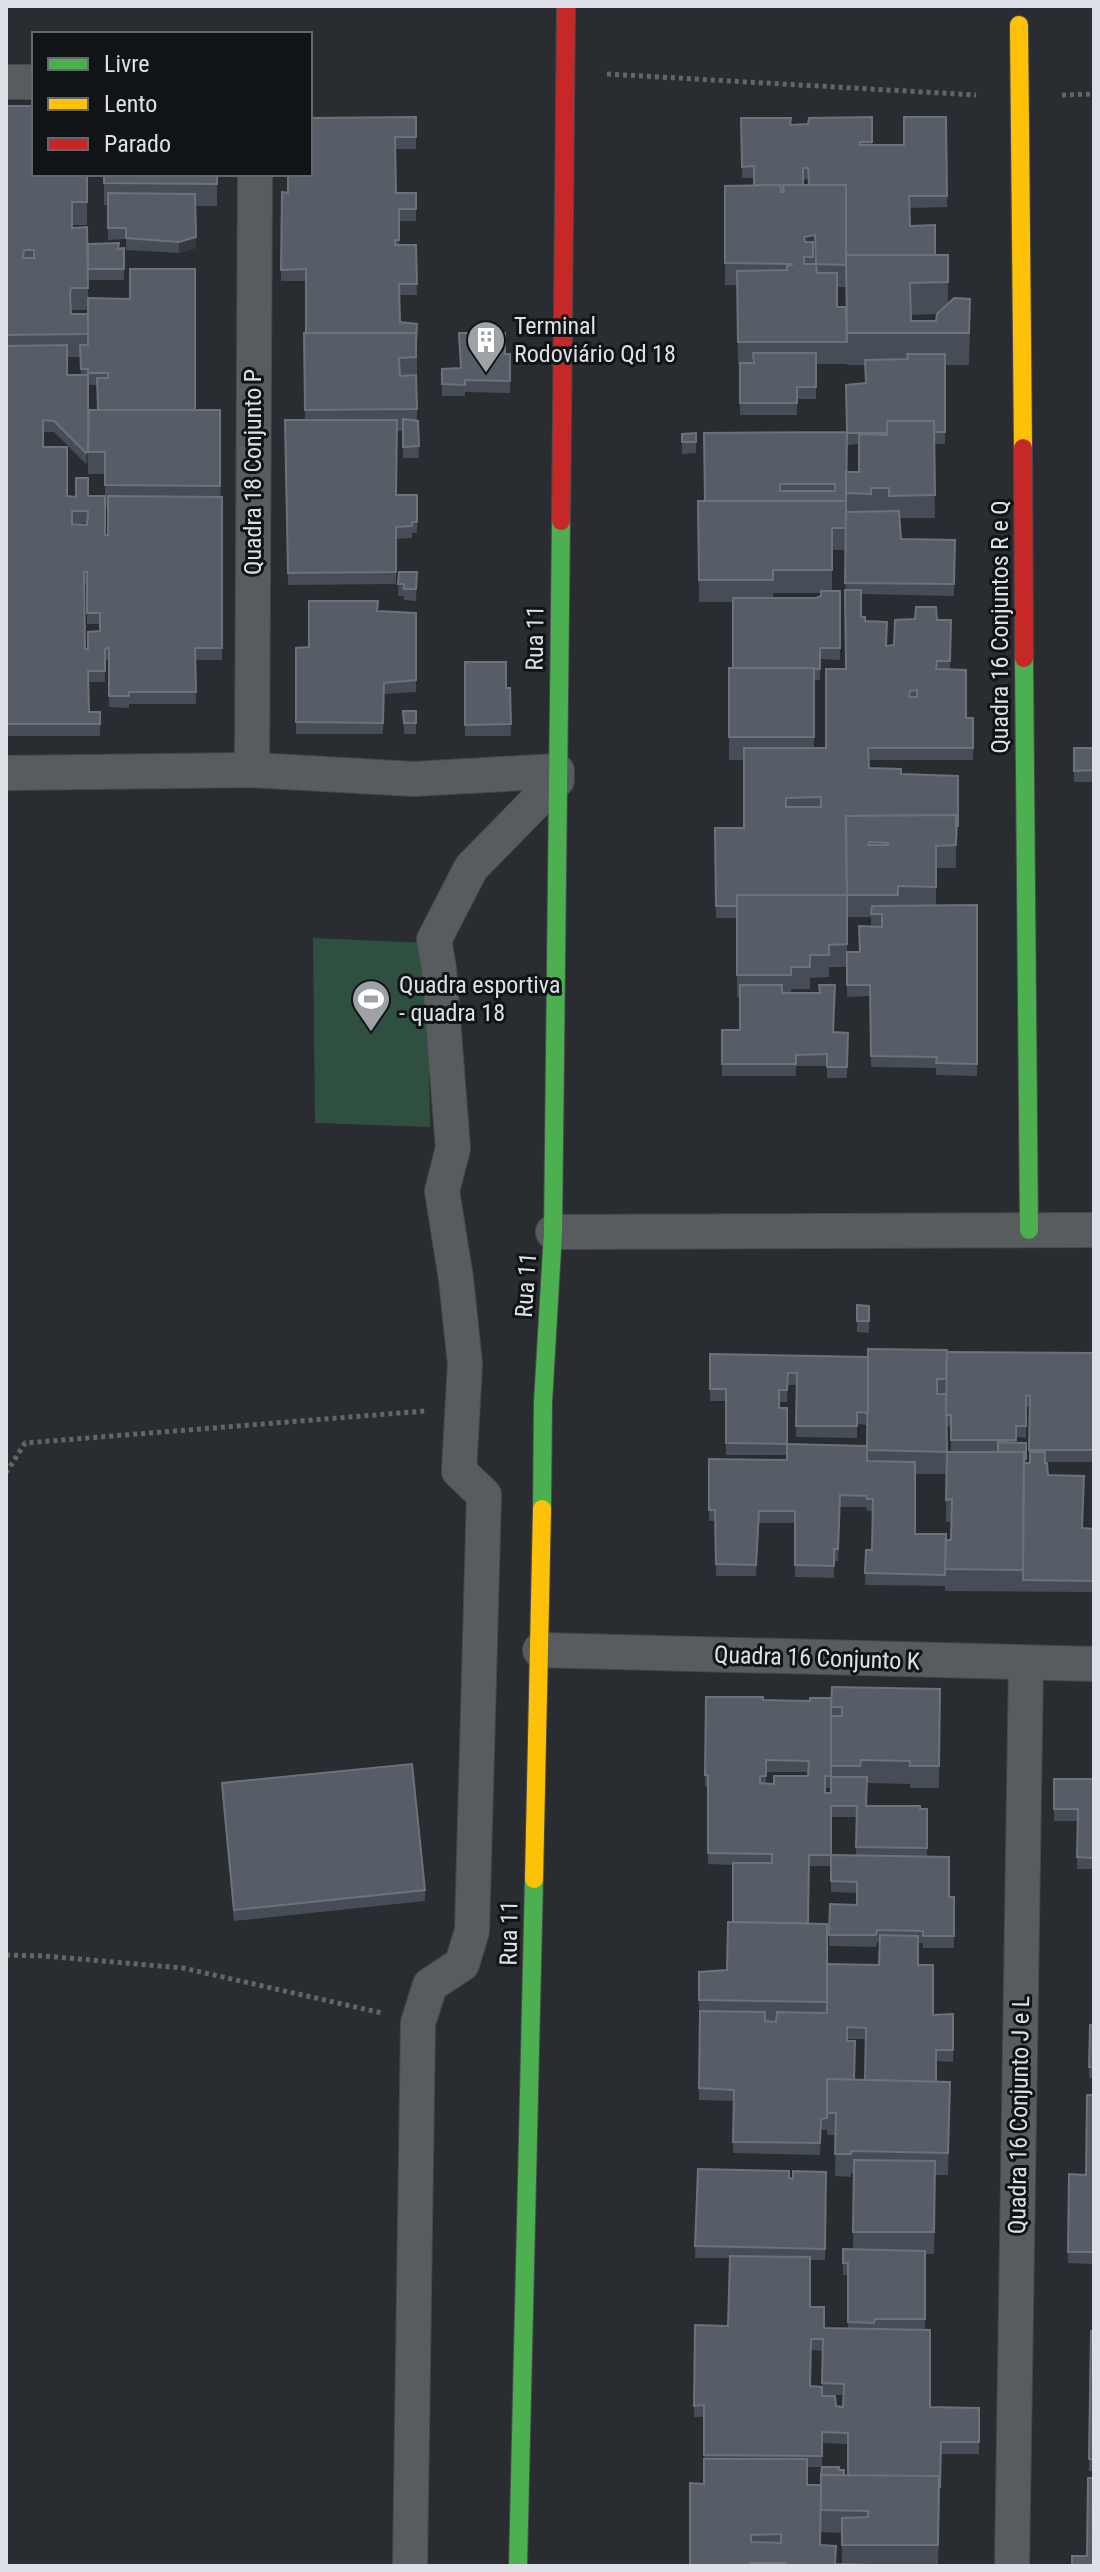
<svg xmlns="http://www.w3.org/2000/svg" width="1100" height="2572" viewBox="0 0 1100 2572" font-family="'Roboto Condensed',sans-serif">
	<style>
		.green { fill: #2f4f41 }
		.lines { fill: none; stroke-linecap: round; stroke-linejoin: round }
		.street-casing { stroke: #474a4d; stroke-width: 36 }
		.fast-casing { stroke: #474a4d; stroke-width: 20 }
		.slow-casing { stroke: #474a4d; stroke-width: 20 }
		.jam-casing { stroke: #474a4d; stroke-width: 20 }
		.path { stroke: #636567; stroke-width: 5; stroke-dasharray: 4 4; stroke-linecap: butt }
		.street { stroke: #595c5f; stroke-width: 34 }
		.fast { stroke: #4caf50; stroke-width: 18 }
		.slow { stroke: #ffc107; stroke-width: 18 }
		.jam { stroke: #c62828; stroke-width: 18 }
		.wall { fill: #464d57; fill-rule: evenodd }
		.shaded-wall { fill: #343941 }
		.building { fill: #575d66; stroke: #6c727a; stroke-width: 2; fill-rule: evenodd }
		.labels { text-anchor: middle; dominant-baseline: central; stroke-width: 6; stroke-linejoin: round; paint-order: stroke }
		.poi-label { font-size: 24px; fill: #dde1e7; stroke: #111417; text-anchor: start }
		.street-label { font-size: 24px; fill: #dde1e7; stroke: #111417 }
	</style>
	<rect width="100%" height="100%" fill="#292c30"/>
	<path class="green" d="M313 938 427 943 430 1127 315 1123Z"/>
	<g class="lines">
		<defs>
			<g id="street">
				<path d="M6 82H34"/>
				<path d="M252 770 255 174"/>
				<path d="M6 773 252 770 414 779 557 771"/>
				<path d="M553 1232 1094 1230"/>
				<path d="M540 1650 1094 1664"/>
				<path d="M410 2566 418 2023 430 1985 462 1964 472 1931 484 1495 459 1471 465 1364 456 1279 442 1191 453 1148 439 969 434 940 471 868 557 780"/>
				<path d="M1012 2566 1026 1664"/>
			</g>
			<g id="fast">
				<path d="M1024 658 1029 1230"/>
				<path d="M542 1509 543 1402 553 1232 561 521"/>
				<path d="M518 2566 534 1879"/>
			</g>
			<g id="slow">
				<path d="M1019 25 1023 448"/>
				<path d="M534 1879 542 1509"/>
			</g>
			<g id="jam">
				<path d="M1023 448 1024 658"/>
				<path d="M561 521 566 6"/>
			</g>
		</defs>
		<use href="#street" class="street-casing"/>
		<use href="#fast" class="fast-casing"/>
		<use href="#slow" class="slow-casing"/>
		<use href="#jam" class="jam-casing"/>
		<g class="path">
			<path d="M607 74 976 95"/>
			<path d="M1062 95 1094 94"/>
			<path d="M6 1473 25 1443 425 1411"/>
			<path d="M6 1955 44 1956 183 1968 382 2013"/>
		</g>
		<use href="#street" class="street"/>
		<use href="#fast" class="fast"/>
		<use href="#slow" class="slow"/>
		<use href="#jam" class="jam"/>
	</g>
	<g class="wall">
		<path d="M6 106 87 174V225H72V228L87 251 124 248V280H88V298L195 410H220L222 660H195L196 704H129V708L109 707V660H105V682H89V712H100V736H6ZM71 310H88V314H71ZM67 357H80L81 375H67ZM88 385H97V410L88 452V474H105V496H67L43 447V432H54L86 464 88 461ZM105 507H108V535H105ZM72 523H87V525L72 524ZM84 584H87V624H100V631L88 649H85Z"/>
		<path d="M416 117V149H395L396 193H416V221H399V245H416L417 295H399L400 322 417 324V421L419 458H403V431H397L396 495H417V533H412V538L396 539V584L288 585 285 420H305L306 281H281L282 192 288 193Z"/>
		<path d="M872 117V145H904L946 117 947 207 909 208 910 226 935 255H948V304L970 331 969 365H945V444H934L935 518H899L901 539 955 540 954 596 861 594V617L886 646 894 645 937 620H951L950 670 966 718H973V760H868L869 768 901 774 958 776V838H956V868H936V906L977 905V1076L936 1075V1068L871 1067 870 996 847 997V964V967H829V977L810 978V989H791V993L833 1032 848 1033 847 1078H827V1066H796V1076H722V1030H740V997H737V918H716L715 828H744V760H729V668H733V602H699L698 501H705L847 432 866 383 865 365H847V361V364H816V399H797V415H740V364H738L737 285H725V186L754 185V178H742L741 118 790 125 808 124ZM808 179V185H803V180ZM837 287H846V307H837ZM937 314 936 321H911V315ZM859 444V472H846L847 445ZM832 550H845L846 669 826 748H814V680H820V659L840 660V591H832ZM773 593H821V596L816 598H773ZM847 917H871V926H882L860 952H847Z"/>
		<path d="M104 174H217V206H195L196 248 179 253 126 250V239L108 240V205H104Z"/>
		<path d="M510 354V393L465 392V396H442V369L461 368Z"/>
		<path d="M696 433V453L682 454V434Z"/>
		<path d="M399 572H417L416 601 404 600V596H398Z"/>
		<path d="M378 611 416 613V692L384 694 383 734H296V648L309 647Z"/>
		<path d="M465 662 506 688H510L511 736H465Z"/>
		<path d="M403 711H416V734H404Z"/>
		<path d="M1074 748H1093L1094 782H1074Z"/>
		<path d="M857 1305 869 1306V1333L857 1332Z"/>
		<path d="M947 1352 1094 1353V1462H1045L1048 1475 1082 1528 1094 1529V1592L945 1591V1586L865 1585 866 1550H872L873 1511H867L866 1507H840L838 1561H834V1578L795 1577V1523H759L756 1576H716L715 1521H709V1459L787 1460V1455H726V1401H710V1354L868 1357ZM788 1385H797L796 1437 857 1438V1424L868 1425 867 1446 787 1444 779 1408V1402H787ZM1026 1407H1030V1463H1026V1443H1016V1437L1026 1438ZM951 1426V1451L998 1452H947L946 1427ZM915 1474H946V1522H951V1540L945 1551 915 1534Z"/>
		<path d="M940 1689 939 1788H910V1784L867 1783V1806L927 1809V1857L949 1897H954V1948H923V1943H918V1965L933 2015 953 2014V2062L936 2061V2082H950L948 2175H935L934 2254H925V2330L930 2407 979 2408V2454H941L938 2566H690L704 2484V2417H694L695 2325 728 2326 730 2258H695L698 2169 793 2179 826 2172 825 2260H810V2307L824 2328 848 2329V2275H843V2249H853L854 2173H851V2177L835 2176 836 2135H827V2130H821L820 2155 733 2153 734 2101 699 2100V1972L727 1970 733 1922V1865L708 1864V1786L705 1787 706 1697 810 1701 831 1698ZM766 1772H808V1776L774 1784H766ZM825 1788H831V1793H825ZM831 1817H857L856 1855H831ZM809 1866H831V1892L857 1893V1905L830 1904 829 1946 876 1947 877 1942H879V1965L827 1964 808 1923ZM847 2039H866L865 2080H854ZM811 2350 823 2351 822 2387 810 2386ZM822 2395H843V2407L836 2406ZM822 2443 848 2444V2476H844L839 2470 821 2485H807V2467H822ZM821 2532 842 2533V2565H835L820 2545Z"/>
		<path d="M1054 1779H1094V1869H1077L1078 1821H1054Z"/>
		<path d="M222 1783 425 1890V1901L234 1921 222 1794Z"/>
		<path d="M1090 2025H1094V2078H1089Z"/>
		<path d="M1094 2095V2264L1068 2263 1069 2174 1086 2175Z"/>
		<path d="M1091 2331 1094 2332V2471H1089Z"/>
	</g>
	<g class="shaded-wall">
		<path d="M815 235V257H804V237Z"/>
		<path d="M196 237V248L179 253V242Z"/>
		<path d="M88 375V461L86 464V453Z"/>
	</g>
	<g class="building">
		<path d="M6 106H34V174H87V202H72V228L87 227 88 288H71L70 293 71 314H88V334L6 335ZM24 250H34V258H23Z"/>
		<path d="M416 117V137H395L396 193H416V209H399V240H395V245H416L417 284H399L400 322 417 324 416 343V333H306V269L281 270 282 192 288 193V174H310V118Z"/>
		<path d="M872 117V142H860V145H904V117H946L947 196H909L910 226 935 225V255H846V276V185H809L808 168H803V185H783V192H781L780 185H754V166L742 167 741 118H791L790 125 808 124 809 118Z"/>
		<path d="M104 174H217V184L104 183Z"/>
		<path d="M780 185 781 192H784L783 185H846V265L816 264 817 273H837V307H846L847 342H738L737 271 787 270V266L793 264 725 263V186ZM815 235 816 264H804V257H813V242H805L804 237Z"/>
		<path d="M108 193 195 194 196 237 179 242 126 238V228H108Z"/>
		<path d="M119 243 118 249 124 248V269H88V244Z"/>
		<path d="M846 255H948V282L910 283 911 321H936L937 314 954 298 970 299 969 333H847Z"/>
		<path d="M130 269H195V410H98L97 378H108V373H88V369H81L80 345H88V298L130 299Z"/>
		<path d="M304 333H416V357L399 358 400 376 416 375 417 409 305 410Z"/>
		<path d="M459 333H505V354H510V381L465 380V385L442 384V369L461 368Z"/>
		<path d="M67 345V375H88V450L86 453 54 421 43 420V447H67V496L76 497V478H88V496H105V535H108V496L222 497V648H195L196 692H129V696H109V648L105 649V671H88L89 712H100V724H6V346ZM72 511H88L87 525 72 524ZM84 572H87V613H100V631L88 632V649H85Z"/>
		<path d="M753 353H816V387H797V403H740V363H754Z"/>
		<path d="M907 354H945V432H934V421H887V433H847L846 507V501H705L704 433 847 432 846 385 866 383 865 360 908 359ZM780 484H835V491H780Z"/>
		<path d="M89 410H220V486L105 485V452H88Z"/>
		<path d="M403 419 418 421 419 446 403 447Z"/>
		<path d="M285 420H397L396 495H417V522H412V526L396 527V572L288 573Z"/>
		<path d="M887 421H934L935 495 889 496V488H871V494L846 493V472H859V434L887 435Z"/>
		<path d="M696 433V442H682V434Z"/>
		<path d="M698 501H846V528H832V570H773V580H699Z"/>
		<path d="M899 511 901 539 955 540 954 584 845 583 846 512Z"/>
		<path d="M399 572H417L416 589H404V584H398Z"/>
		<path d="M845 590H861V617H865V621L887 622 886 646 894 645 895 620 915 619 916 607H936L937 620H951L950 661H937L936 669 966 670V718H973V748H868L869 768 901 769V774L958 776V826H956V815L846 816 847 895H737V906H716L715 828H744V748H826V669H846ZM917 690V697H909L910 691ZM821 797V807H786V798Z"/>
		<path d="M1093 590H1094V668Z"/>
		<path d="M821 591H840V648H820V669L733 668V598H816L821 596Z"/>
		<path d="M309 601H378L377 611 416 613V680L384 683 383 723 296 722V648L309 647Z"/>
		<path d="M465 662H506V688H510L511 724 465 725Z"/>
		<rect x="729" y="668" width="85" height="69"/>
		<path d="M403 711H416V723H404Z"/>
		<path d="M1074 748H1093L1094 770 1074 771Z"/>
		<path d="M956 815V845L936 846V887L898 886V895H847L846 816ZM869 842 888 843V845H868Z"/>
		<path d="M737 895H847V944L829 945V955H810V967H791V975H737Z"/>
		<path d="M977 905V1064L936 1063 937 1057 871 1056 870 985H847V952H860L859 926 882 927V914H871L872 906Z"/>
		<path d="M740 985H782V993H820L819 985H835L833 1032 848 1033 847 1067H827V1054L796 1055V1064H722V1030H740Z"/>
		<path d="M857 1305 869 1306V1321H857Z"/>
		<path d="M868 1349 947 1350 946 1379H937V1394H946L947 1452 867 1450Z"/>
		<path d="M947 1352 1094 1353V1450H1029L1030 1395 1026 1396V1426H1016V1440H951V1415H946Z"/>
		<path d="M710 1354 868 1357V1413L857 1412V1426H796L797 1373H788L787 1390H779V1408H787V1444L726 1443V1389H710Z"/>
		<path d="M998 1442 1026 1443V1459H1024V1452H998Z"/>
		<path d="M787 1444 867 1446V1461L915 1462V1534H946L945 1575 865 1573 866 1550H872L873 1499H867L866 1496 840 1495 838 1549H834V1566L795 1565V1511H759L756 1565 716 1564 715 1510H709V1459L787 1460Z"/>
		<path d="M947 1452H1024L1023 1570 945 1569 946 1540H951L952 1499 946 1500Z"/>
		<path d="M1030 1452H1045V1463H1047L1048 1475 1084 1476 1082 1528 1094 1529V1581L1023 1580 1024 1463H1030Z"/>
		<path d="M832 1687 940 1689 939 1766H910V1761L861 1760 860 1766H831V1716H842V1707H831Z"/>
		<path d="M706 1697H763V1700L810 1701V1698H831V1776H825V1793H831V1777H867L866 1806H920V1809H927V1848L856 1847 857 1806H831V1855H809L808 1923 733 1922V1863H772V1854L708 1853V1775H705ZM766 1760 809 1761 808 1776H774V1784L760 1783V1776H766Z"/>
		<path d="M412 1764 425 1890 234 1910 222 1783Z"/>
		<path d="M1054 1779H1094V1858L1077 1857 1078 1809H1054Z"/>
		<path d="M831 1855 949 1857V1897H954V1936H923V1931L877 1930 876 1935H829L830 1904 857 1905V1882L831 1881Z"/>
		<path d="M728 1922 827 1924V2002L699 2000V1972L727 1970Z"/>
		<path d="M880 1935 918 1936V1965H933V2015L953 2014V2050H936V2082L865 2080 866 2028 847 2027V2041H855L854 2080 827 2079V2118L821 2119 820 2143 733 2142 734 2090 699 2088 700 2011 765 2012V2021L776 2022 777 2012 827 2013V1964L879 1965Z"/>
		<path d="M1090 2025H1094V2067H1089Z"/>
		<path d="M827 2079 950 2082 948 2153 851 2151V2154H835L836 2113H827Z"/>
		<path d="M1087 2095H1094V2252H1068L1069 2174 1086 2175Z"/>
		<path d="M854 2160 935 2161 934 2232H853Z"/>
		<path d="M698 2169 789 2171V2178L793 2179V2171L826 2172 825 2249 695 2246Z"/>
		<path d="M843 2249 925 2251V2319H875L874 2323 848 2322V2263H843Z"/>
		<path d="M730 2256 810 2257V2307H824V2328L930 2330V2407L979 2408V2442H941L940 2487H939V2476H848V2433L822 2432V2456L704 2455V2405L694 2406 695 2325 728 2326ZM811 2339H823L822 2383 844 2384 843 2407 836 2406 835 2396H822V2387L810 2386Z"/>
		<path d="M1091 2331 1094 2332V2460L1089 2459Z"/>
		<path d="M704 2459H807V2485H821L820 2545 836 2546 835 2564 912 2566H786V2563H750V2566H690V2483L704 2484ZM781 2534V2543L751 2542V2535Z"/>
		<path d="M822 2467H839V2470H844V2476L821 2475Z"/>
		<path d="M821 2475 939 2476 938 2545H842V2518L868 2517V2511L821 2510Z"/>
		<path d="M1088 2478H1094V2566H1072V2556H1087Z"/>
	</g>
	<defs>
		<symbol id="building-pin" viewBox="-11 -11 22 30"><path d="M0 17L-7.5 6A9.5 9.5 0 1 1 7.5 6Z" fill="#9ea2a7" stroke="#111417"/><path d="M-4-6H4V6H1V3H-1V6H-4ZM-2.5-4.3h1.7v1.8h-1.7ZM.8-4.3h1.7v1.8H.8ZM-2.5-1h1.7V.8h-1.7ZM.8-1h1.7V.8H.8Z" fill="#fff"/></symbol>
		<symbol id="stadium-pin" viewBox="-11 -11 22 30"><path d="M0 17L-7.5 6A9.5 9.5 0 1 1 7.5 6Z" fill="#9ea2a7" stroke="#111417"/><path d="M0-5a6.5 5 0 1 0 0 10a6.5 5 0 1 0 0-10ZM-3.5-1.8h7v3.6h-7Z" fill="#fff"/></symbol>
	</defs>
	<g fill-rule="evenodd">
		<use href="#building-pin" x="464" y="318" width="44" height="60"/>
		<use href="#stadium-pin" x="349" y="977" width="44" height="60"/>
	</g>
	<g class="labels">
		<g class="poi-label">
			<text x="514" y="326">Terminal<tspan x="514" dy="28">Rodoviário Qd 18</tspan></text>
			<text x="399" y="985">Quadra esportiva<tspan x="399" dy="28">- quadra 18</tspan></text>
		</g>
		<g class="street-label">
			<text transform="translate(253 472) rotate(-90)">Quadra 18 Conjunto P</text>
			<text transform="translate(1000 627) rotate(-90)">Quadra 16 Conjuntos R e Q</text>
			<text transform="translate(535 638) rotate(-89)">Rua 11</text>
			<text transform="translate(526 1285) rotate(-86)">Rua 11</text>
			<text transform="translate(817 1658) rotate(2)">Quadra 16 Conjunto K</text>
			<text transform="translate(509 1933) rotate(-89)">Rua 11</text>
			<text transform="translate(1019 2115) rotate(-89)">Quadra 16 Conjunto J e L</text>
		</g>
	</g>
	<rect width="1100" height="2572" fill="none" stroke="#dde1e7" stroke-width="16"/>
	<rect x="32" y="32" width="280" height="144" fill="#111417" stroke="#63666a" stroke-width="2"/>
	<rect x="48" y="58" width="40" height="12" fill="#4caf50" stroke="#63666a" stroke-width="2"/>
	<text x="104" y="72" font-size="24" fill="#dde1e7">Livre</text>
	<rect x="48" y="98" width="40" height="12" fill="#ffc107" stroke="#63666a" stroke-width="2"/>
	<text x="104" y="112" font-size="24" fill="#dde1e7">Lento</text>
	<rect x="48" y="138" width="40" height="12" fill="#c62828" stroke="#63666a" stroke-width="2"/>
	<text x="104" y="152" font-size="24" fill="#dde1e7">Parado</text>
</svg>
